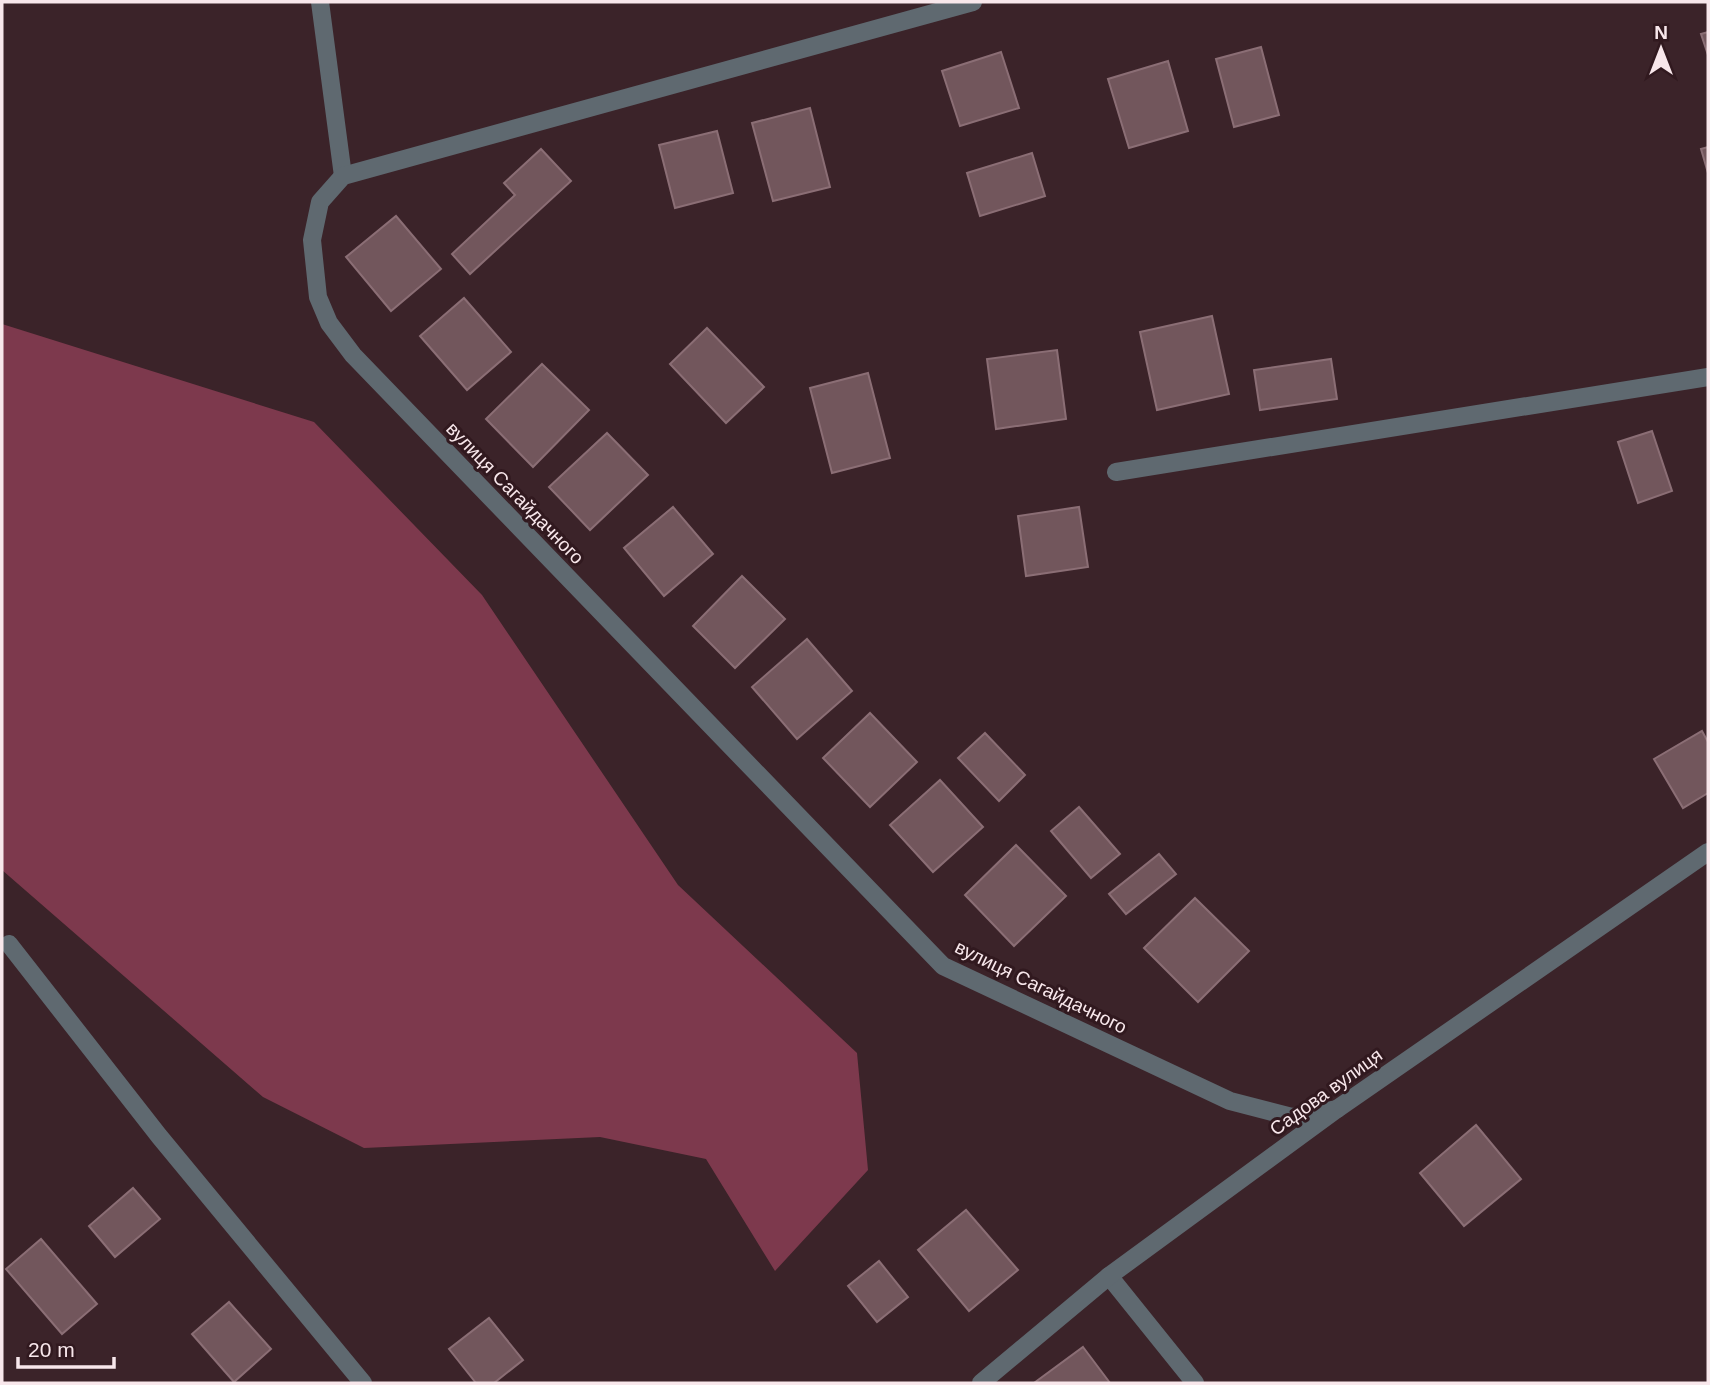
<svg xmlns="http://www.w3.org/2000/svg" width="1710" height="1385" viewBox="0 0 1710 1385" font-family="Arial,sans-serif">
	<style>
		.forest { fill: #7d394d }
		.building { fill: #72565c; stroke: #8b6e75; stroke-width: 2 }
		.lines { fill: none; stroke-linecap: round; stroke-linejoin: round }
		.lane { stroke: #5f6970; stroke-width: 18 }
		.street { stroke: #5f6970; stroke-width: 18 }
		.labels { text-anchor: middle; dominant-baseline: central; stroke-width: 6; stroke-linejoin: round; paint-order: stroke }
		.street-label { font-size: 19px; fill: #f8e7eb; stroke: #31191f }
	</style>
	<rect width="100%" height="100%" fill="#3b2329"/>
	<path class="forest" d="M2 324 314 422 482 595 678 885 857 1053 868 1170 775 1271 706 1159 600 1137 364 1148 263 1097 2 870Z"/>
	<g class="building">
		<path d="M1708 32V55L1701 34Z"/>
		<path d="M1261 47 1279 115 1234 127 1216 59Z"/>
		<path d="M1001 52 1019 108 960 126 942 71Z"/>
		<path d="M1168 61 1188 131 1129 148 1108 79Z"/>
		<path d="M810 108 830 187 773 201 752 123Z"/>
		<path d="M717 131 733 193 675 208 659 145Z"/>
		<path d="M1708 147V173L1701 149Z"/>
		<path d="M541 149 571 181 470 274 452 254 515 195 504 183Z"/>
		<path d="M1032 153 1045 196 980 216 967 173Z"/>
		<path d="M396 216 441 269 391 311 346 257Z"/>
		<path d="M464 298 511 352 467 390 420 336Z"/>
		<path d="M1212 316 1229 394 1157 410 1140 332Z"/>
		<path d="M707 328 764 387 726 423 670 364Z"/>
		<path d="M1057 350 1066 419 996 429 987 359Z"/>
		<path d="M1331 359 1337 399 1260 410 1254 370Z"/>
		<path d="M542 364 589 410 533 467 486 419Z"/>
		<path d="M868 373 890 458 832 473 810 388Z"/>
		<path d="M1652 431 1672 491 1638 503 1618 442Z"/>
		<path d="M607 433 648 475 590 530 549 487Z"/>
		<path d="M673 507 713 554 664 596 624 548Z"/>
		<path d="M1079 507 1088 567 1026 576 1018 516Z"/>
		<path d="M742 576 785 619 735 668 693 626Z"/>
		<path d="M807 639 852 691 797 739 752 687Z"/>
		<path d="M870 713 917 762 870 807 823 758Z"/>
		<path d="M1702 731 1708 742V793L1683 808 1654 759Z"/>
		<path d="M985 733 1025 775 999 801 958 758Z"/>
		<path d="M940 780 983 827 933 872 890 825Z"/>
		<path d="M1079 807 1120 854 1091 878 1051 831Z"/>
		<path d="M1016 845 1066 896 1014 946 965 895Z"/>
		<path d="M1159 854 1176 874 1126 914 1109 894Z"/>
		<path d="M1195 898 1249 951 1198 1002 1144 948Z"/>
		<path d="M1476 1125 1521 1179 1464 1226 1420 1173Z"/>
		<path d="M133 1188 160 1219 115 1257 89 1226Z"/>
		<path d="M966 1210 1018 1270 969 1311 918 1250Z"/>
		<path d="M41 1239 97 1304 62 1334 6 1269Z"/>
		<path d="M879 1261 908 1297 877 1322 848 1286Z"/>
		<path d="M229 1302 271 1349 234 1382 192 1334Z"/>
		<path d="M489 1318 523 1360 494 1383H476L449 1349Z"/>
		<path d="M1083 1347 1110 1383H1034Z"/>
	</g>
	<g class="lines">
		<g class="lane">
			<path d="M320 2 343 176"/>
			<path d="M1116 472 1708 377"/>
		</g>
		<g class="street">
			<path d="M973 2 343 176 320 202 312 240 318 297 329 323 353 355 943 966 1230 1101 1292 1117 1337 1109"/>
			<path d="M9 944 159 1136 363 1383"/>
			<path d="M1109 1276 1195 1383"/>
			<path d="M981 1383 1109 1276 1337 1109 1708 852"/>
		</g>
	</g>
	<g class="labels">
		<g class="street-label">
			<text transform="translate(515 493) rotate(46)">вулиця Сагайдачного</text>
			<text transform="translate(1041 987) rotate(26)">вулиця Сагайдачного</text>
			<text transform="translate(1326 1092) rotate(-36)">Садова вулиця</text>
		</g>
	</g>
	<rect width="1710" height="1385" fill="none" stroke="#f8e7eb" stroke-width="7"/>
	<g transform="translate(1661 49)" stroke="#31191f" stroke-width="5" paint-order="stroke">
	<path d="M0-5L12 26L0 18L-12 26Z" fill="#f8e7eb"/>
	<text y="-10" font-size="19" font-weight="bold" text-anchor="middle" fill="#f8e7eb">N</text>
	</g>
	<path d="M18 1357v10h96v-10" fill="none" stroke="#f8e7eb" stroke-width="3.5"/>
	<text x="28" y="1357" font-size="21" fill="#f8e7eb" stroke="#31191f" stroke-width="5" paint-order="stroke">20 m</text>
</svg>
